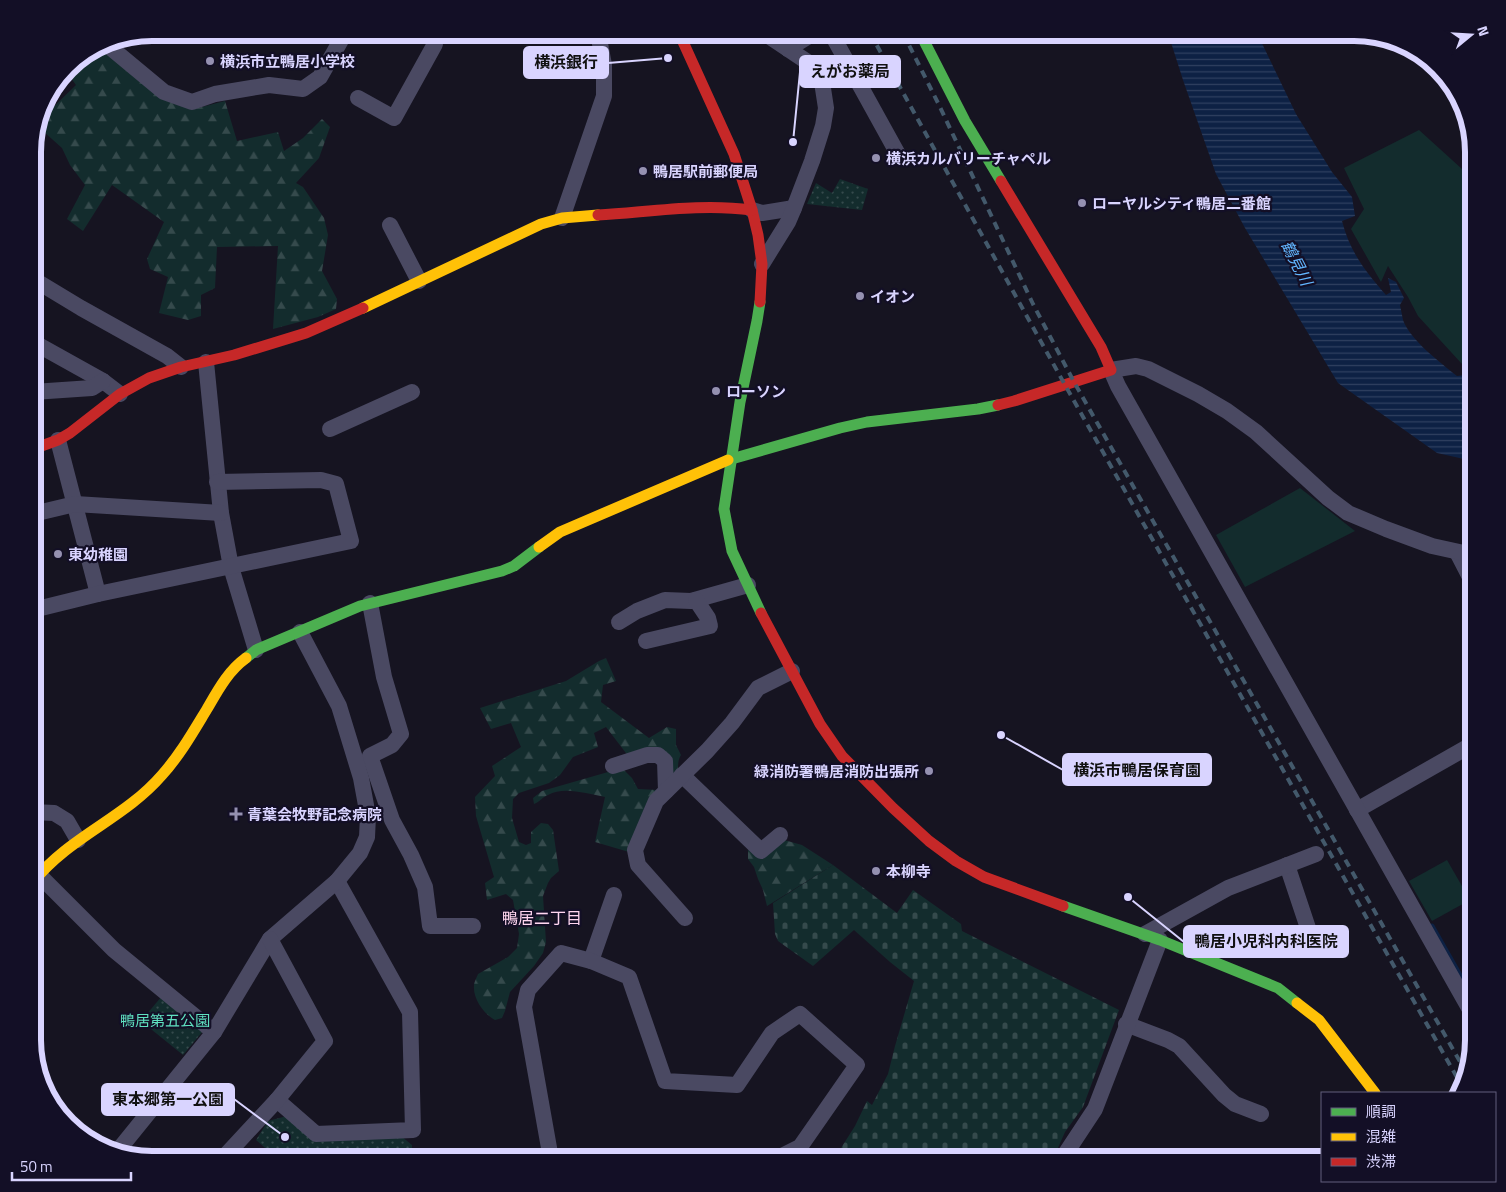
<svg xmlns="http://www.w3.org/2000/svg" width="1506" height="1192" viewBox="0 0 1506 1192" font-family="'Titillium Web','Noto Sans JP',sans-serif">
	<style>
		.grass { fill: #132c2d }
		.forest { fill: url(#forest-firs) }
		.cemetery { fill: url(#cemetery-stones) }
		.park { fill: url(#park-dots) }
		.water { fill: url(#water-rules) }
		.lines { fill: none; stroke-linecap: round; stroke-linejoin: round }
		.stream { stroke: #0d2144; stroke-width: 5 }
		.street { stroke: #4a4962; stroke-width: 16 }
		.fast { stroke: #4caf50; stroke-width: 11 }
		.slow { stroke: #ffc107; stroke-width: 11 }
		.jam { stroke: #c62828; stroke-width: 11 }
		.rail { stroke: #43596b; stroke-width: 4; stroke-dasharray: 8 6; stroke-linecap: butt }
		.poi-dot { fill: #9591b1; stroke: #130f26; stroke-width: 2 }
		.labels { text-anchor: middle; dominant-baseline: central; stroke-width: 4.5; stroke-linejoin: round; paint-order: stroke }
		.poi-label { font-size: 15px; font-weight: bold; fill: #d9d4ff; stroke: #130f26; text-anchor: start }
		.park-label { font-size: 15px; fill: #5fe0c0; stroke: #130f26 }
		.water-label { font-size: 16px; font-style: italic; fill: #62b6ff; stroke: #130f26 }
		.neighbourhood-label { font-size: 16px; fill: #ffd6f0; stroke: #130f26 }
		.rim { fill: none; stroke: #d9d4ff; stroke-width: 6 }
		.leader { fill: none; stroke: #d9d4ff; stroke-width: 2 }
		.callout-dot { fill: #d9d4ff; stroke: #130f26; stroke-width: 2 }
		.callout { fill: #d9d4ff; stroke: #d9d4ff; stroke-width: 2 }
		.callout-label { font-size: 16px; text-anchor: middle; font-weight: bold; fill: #111 }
	</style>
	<defs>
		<pattern id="forest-firs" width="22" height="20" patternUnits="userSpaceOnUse" patternTransform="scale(1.25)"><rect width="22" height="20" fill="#132c2d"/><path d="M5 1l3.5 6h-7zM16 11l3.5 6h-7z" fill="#354a4c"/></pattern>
		<pattern id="cemetery-stones" width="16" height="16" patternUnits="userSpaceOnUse" patternTransform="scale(1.25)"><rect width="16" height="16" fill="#132c2d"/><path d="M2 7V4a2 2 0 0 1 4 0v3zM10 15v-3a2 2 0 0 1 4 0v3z" fill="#354a4c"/></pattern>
		<pattern id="park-dots" width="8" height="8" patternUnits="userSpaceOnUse" patternTransform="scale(1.25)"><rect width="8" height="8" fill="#132c2d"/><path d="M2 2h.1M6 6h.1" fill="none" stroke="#354a4c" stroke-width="1.8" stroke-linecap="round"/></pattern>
		<pattern id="water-rules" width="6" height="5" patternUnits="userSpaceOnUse" patternTransform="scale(1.25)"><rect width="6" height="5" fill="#0d2144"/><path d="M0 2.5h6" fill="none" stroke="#304060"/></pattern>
	</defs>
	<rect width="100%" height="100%" fill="#161421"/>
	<g class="grass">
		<path d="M1419 130 1473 179V367L1462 364 1418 316 1408 297 1388 266 1381 282 1351 229 1364 209 1344 168Z"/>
		<path d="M1300 488 1355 531 1245 587 1216 535Z"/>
		<path d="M1447 860 1470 900 1432 921 1409 881Z"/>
	</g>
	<g class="forest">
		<path d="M102 44 194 109 225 101 237 141 278 132 284 151 303 138 322 119 330 127 319 158 296 183 303 187 324 218 328 235 322 271 337 299 336 309 318 317 273 329 278 246 217 247 215 288 201 295V316L188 320 159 313 168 277 150 269 147 259 164 222 112 185 83 231 67 219 85 185 70 165 62 148 43 131 34 141 39 121 76 85 66 71 73 62Z"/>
		<path d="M606 658 616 681 603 685 601 702 649 738 667 727 676 729V745L681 755C675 765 682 768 672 780L670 762 629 757 606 727 594 733 598 747 573 757 560 775 549 783 519 793 513 799 512 818 519 842 526 845 531 843V832L541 823 548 824 553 830 559 871 551 878 548 883 543 896 546 942 543 953 534 966 510 992 505 1011 502 1018 495 1020C484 1014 473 999 474 986 474 982 477 977 478 974L508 957 517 948 519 934 513 900 506 894 487 900 485 883 494 877 476 816 475 797 495 776 492 766 521 747 511 723 491 729 480 708 566 681 599 661Z"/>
		<path d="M622 768 632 778 638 789 658 790 629 852 595 842 605 797C587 794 564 786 548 795 542 797 540 802 534 804L533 798 542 791Z"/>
		<path d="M784 840 802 845 833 865 767 906 763 890 758 879 754 867 748 859V850L751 846Z"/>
	</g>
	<path class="cemetery" d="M833 865 897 913 913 890 961 924 962 931 1119 1010 1083 1107 1065 1132 1053 1159H834L855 1126 867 1101 872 1105 888 1074 895 1046 914 981 890 962 854 930 813 966 778 941 775 934 773 903Z"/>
	<g class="park">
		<path d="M840 179 868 189 862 210 807 204 816 183 832 193Z"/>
		<path d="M162 996 203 1031 183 1055 141 1021Z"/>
		<path d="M287 1116 315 1139 401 1136 412 1145V1159H278L256 1140 268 1121Z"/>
	</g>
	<path class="water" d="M1168 33H1257L1296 114 1332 172 1352 197 1355 216 1342 221C1350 252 1365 271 1386 295L1391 292 1388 278 1396 282 1404 298 1400 305C1401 310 1402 315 1403 320 1410 340 1441 363 1457 376L1473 374V461L1437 453 1338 383 1245 228 1216 174 1183 80Z"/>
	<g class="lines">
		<path class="stream" d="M1432 926 1473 998"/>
		<g class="street">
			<path d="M831 33 899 156"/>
			<path d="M105 43 164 92 192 102 215 94 269 85 303 89 320 77 345 33"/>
			<path d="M788 49 814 33"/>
			<path d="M358 98 394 118 435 44 432 33"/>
			<path d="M752 210 762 213 794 208"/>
			<path d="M562 218 604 96V65L598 33"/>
			<path d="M390 225 419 281"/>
			<path d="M762 264 788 222 794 208 812 161 823 126 826 108 822 82 812 65 764 33"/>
			<path d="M33 279 81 308 167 356 181 367"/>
			<path d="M33 342 103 381 120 394"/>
			<path d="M206 362 221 513 231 567 256 650"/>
			<path d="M33 392 92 388 103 381"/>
			<path d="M330 429 412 392"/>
			<path d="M58 440 98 594"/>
			<path d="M33 514 75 504 221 513"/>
			<path d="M1457 552 1473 583"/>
			<path d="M370 603 384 677 401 734 392 745 370 756 392 820 411 855 425 887 430 926H473"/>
			<path d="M33 610 98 594 351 541 336 484 321 480 217 482"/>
			<path d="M619 622 637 611 665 600 691 601 748 585"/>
			<path d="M646 641 710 626 708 618 696 600"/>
			<path d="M613 766 647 755H658L665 761 666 791"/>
			<path d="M682 775 761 851 780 835"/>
			<path d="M1357 810 1473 744"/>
			<path d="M33 812 54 813 67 821 78 840"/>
			<path d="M1287 865 1315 949"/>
			<path d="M38 874 114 950 214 1032"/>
			<path d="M685 918 638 865 635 850 656 801 707 751 732 723 758 688 792 671"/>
			<path d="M1145 934 1228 888 1316 854"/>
			<path d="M591 961 614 895"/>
			<path d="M1473 1015 1118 386 1111 370 1136 366 1148 369 1198 394 1227 411 1256 432 1328 498 1348 513 1386 529 1432 546 1473 555"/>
			<path d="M1126 1024 1168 1040 1179 1046 1224 1095 1235 1104 1261 1114"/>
			<path d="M277 1100 316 1134 413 1130 410 1012 337 881"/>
			<path d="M116 1153 214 1032 270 939 337 881 360 853 367 837 368 816 361 778 339 706 300 632"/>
			<path d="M608 1156 616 1159"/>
			<path d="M220 1159 225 1156 277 1100 325 1041 270 939"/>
			<path d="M551 1159 524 1007 528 990 561 953 591 961 629 977 665 1081 737 1085 772 1033 800 1014 857 1065 800 1147 776 1159"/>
			<path d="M1062 1159 1095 1109 1160 940"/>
		</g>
		<g class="fast">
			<path d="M920 33 965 121 1001 181"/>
			<path d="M760 302 757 321 740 402 724 509 732 551 761 613"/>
			<path d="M728 460 840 428 867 422 978 409 998 405"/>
			<path d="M246 658 256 650 360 606 502 571 514 566 539 547"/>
			<path d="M1063 906 1160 940 1278 988 1297 1003"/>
		</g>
		<g class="slow">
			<path d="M363 308 541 224 562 218 598 215"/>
			<path d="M539 547 560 532 728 460"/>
			<path d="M33 882C70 836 124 819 162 775 180 755 193 732 207 709 218 690 228 671 246 658"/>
			<path d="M1297 1003 1319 1020 1375 1093"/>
		</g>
		<g class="jam">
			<path d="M679 33 734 154 752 210 758 235 762 264 760 302"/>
			<path d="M598 215C649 212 701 203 752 210"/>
			<path d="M998 405 1014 401 1111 370 1101 347 1001 181"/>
			<path d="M33 449 58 440 70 433 120 394 149 378 181 367 234 355 306 333 363 308"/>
			<path d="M761 613 820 724 842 756 893 808 929 841 956 861 984 877 1063 906"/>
		</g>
		<g class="rail">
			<path d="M870 33 1065 385 1463 1088"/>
			<path d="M903 33 939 105 1033 304 1074 382 1467 1074"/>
		</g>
	</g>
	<g class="poi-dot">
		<circle cx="210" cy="61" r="5"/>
		<circle cx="876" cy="158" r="5"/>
		<circle cx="643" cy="171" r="5"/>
		<circle cx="1082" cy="203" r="5"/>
		<circle cx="860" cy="296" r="5"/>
		<circle cx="716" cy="391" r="5"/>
		<circle cx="58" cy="554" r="5"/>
		<circle cx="929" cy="771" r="5"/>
		<path d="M233.5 806.5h5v5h5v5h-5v5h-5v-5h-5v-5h5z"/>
		<circle cx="876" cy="871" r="5"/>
	</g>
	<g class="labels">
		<g class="poi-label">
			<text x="220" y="61">横浜市立鴨居小学校</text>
			<text x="886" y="158">横浜カルバリーチャペル</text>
			<text x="653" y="171">鴨居駅前郵便局</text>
			<text x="1092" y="203">ローヤルシティ鴨居二番館</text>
			<text x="870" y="296">イオン</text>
			<text x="726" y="391">ローソン</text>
			<text x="68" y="554">東幼稚園</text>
			<text x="919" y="771" text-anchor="end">緑消防署鴨居消防出張所</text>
			<text x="247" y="814">青葉会牧野記念病院</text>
			<text x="886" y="871">本柳寺</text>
		</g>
		<g class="park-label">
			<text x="165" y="1020">鴨居第五公園</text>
		</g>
		<g class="water-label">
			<text transform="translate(1297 263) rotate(63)">鶴見川</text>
		</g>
		<g class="neighbourhood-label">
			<text x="542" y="918">鴨居二丁目</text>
		</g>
	</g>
	<path d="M0 0H1506V1192H0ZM152 41H1354A111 111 0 0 1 1465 152V1040A111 111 0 0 1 1354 1151H152A111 111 0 0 1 41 1040V152A111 111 0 0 1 152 41Z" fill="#130f26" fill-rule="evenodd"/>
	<path class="rim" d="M152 41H1354A111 111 0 0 1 1465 152V1040A111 111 0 0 1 1354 1151H152A111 111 0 0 1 41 1040V152A111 111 0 0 1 152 41Z"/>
	<path class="leader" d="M668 58L608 63M793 142L800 72M1001 735L1063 770M1128 897L1184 942M285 1137L234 1099"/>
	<g class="callout-dot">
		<circle cx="668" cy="58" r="5"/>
		<circle cx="793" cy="142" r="5"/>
		<circle cx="1001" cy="735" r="5"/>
		<circle cx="1128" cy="897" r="5"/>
		<circle cx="285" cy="1137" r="5"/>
	</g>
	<g class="callout">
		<rect x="524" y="47" width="84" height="31" rx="5"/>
		<rect x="800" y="56" width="100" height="31" rx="5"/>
		<rect x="1063" y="754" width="148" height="31" rx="5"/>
		<rect x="1184" y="926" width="164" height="31" rx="5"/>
		<rect x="102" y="1084" width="132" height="31" rx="5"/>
	</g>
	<g class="callout-label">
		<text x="566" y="68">横浜銀行</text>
		<text x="850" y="77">えがお薬局</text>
		<text x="1137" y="776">横浜市鴨居保育園</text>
		<text x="1266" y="947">鴨居小児科内科医院</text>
		<text x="168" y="1105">東本郷第一公園</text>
	</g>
	<rect x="1321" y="1092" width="175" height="90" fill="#130f26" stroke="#625e7d"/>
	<rect x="1331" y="1108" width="25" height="8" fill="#4caf50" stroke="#625e7d"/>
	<text x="1366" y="1117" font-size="15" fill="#d9d4ff">順調</text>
	<rect x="1331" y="1133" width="25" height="8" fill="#ffc107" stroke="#625e7d"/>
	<text x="1366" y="1142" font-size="15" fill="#d9d4ff">混雑</text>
	<rect x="1331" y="1158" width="25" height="8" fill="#c62828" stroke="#625e7d"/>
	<text x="1366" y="1167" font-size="15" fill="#d9d4ff">渋滞</text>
	<g transform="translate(1471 35) rotate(72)" stroke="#130f26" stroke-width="4" paint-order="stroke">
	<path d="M0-4L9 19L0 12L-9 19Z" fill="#d9d4ff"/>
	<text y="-8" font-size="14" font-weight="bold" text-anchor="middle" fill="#d9d4ff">N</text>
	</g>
	<path d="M12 1172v8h119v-8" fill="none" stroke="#d9d4ff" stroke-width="2.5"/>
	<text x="20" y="1172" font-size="15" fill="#d9d4ff" stroke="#130f26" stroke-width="4" paint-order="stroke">50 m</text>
</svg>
